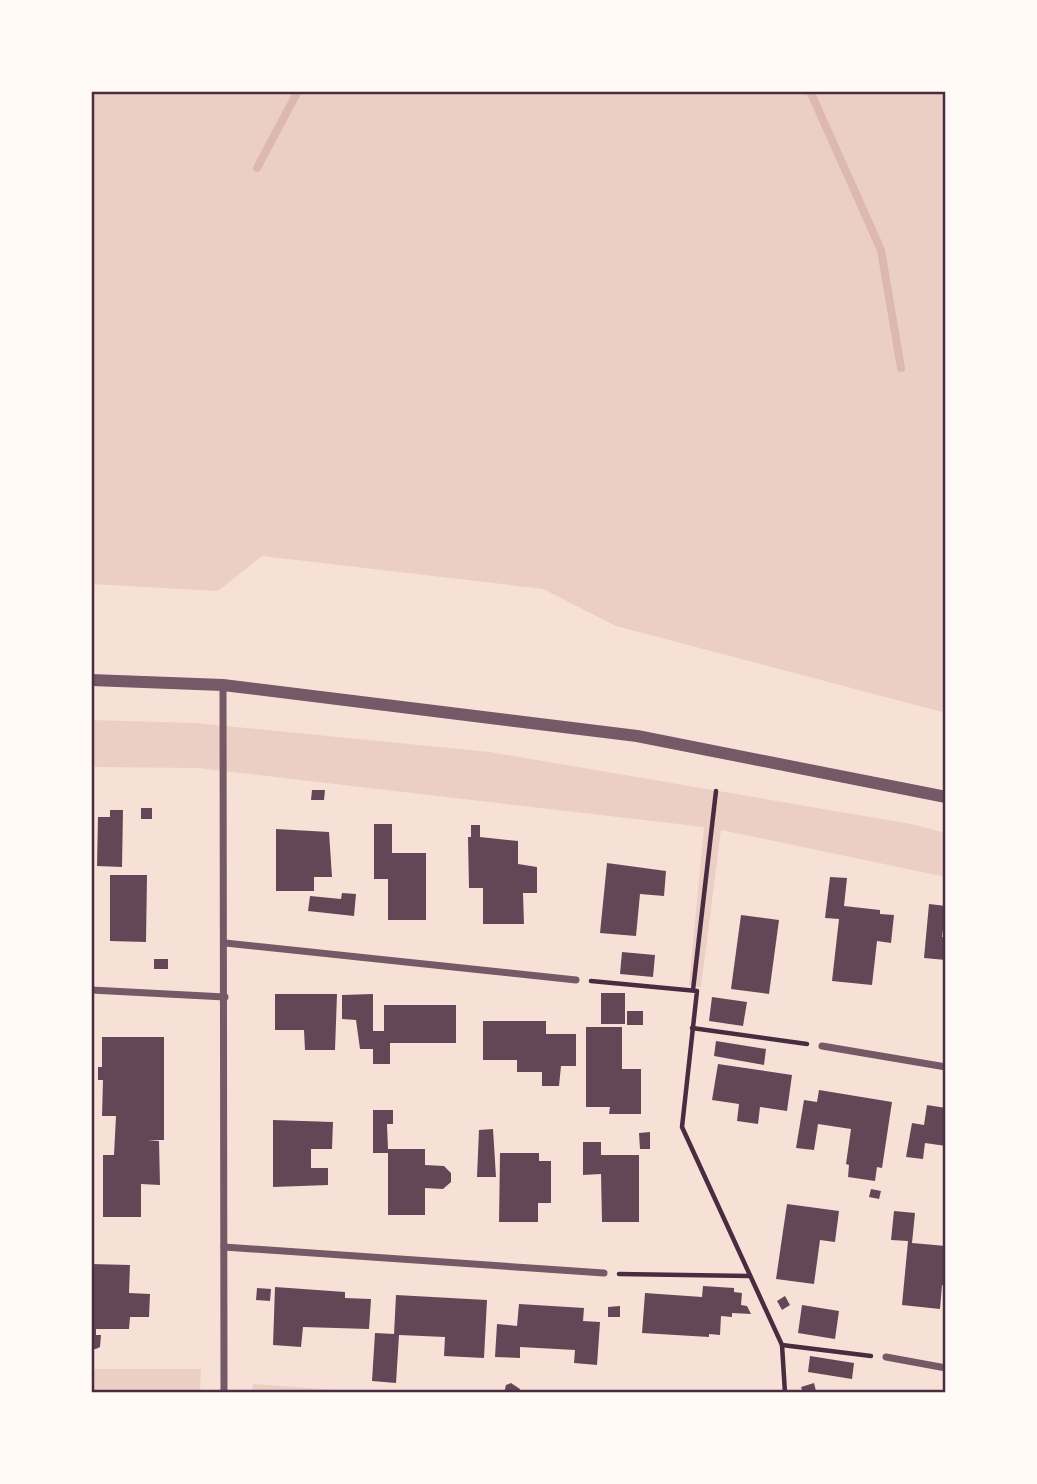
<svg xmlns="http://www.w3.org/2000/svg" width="1037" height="1484" viewBox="0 0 1037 1484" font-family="'Varela Round',sans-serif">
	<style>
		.green { fill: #ebcfc5 }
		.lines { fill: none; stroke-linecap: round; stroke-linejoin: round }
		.stream { stroke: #dcb8b0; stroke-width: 8 }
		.building { fill: #644757 }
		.path { stroke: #4a2c40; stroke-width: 4.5 }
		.minor { stroke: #755966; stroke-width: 7 }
		.tertiary { stroke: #755966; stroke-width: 12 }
		.neatline { fill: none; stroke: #4a2c40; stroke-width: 2.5 }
	</style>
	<rect width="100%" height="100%" fill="#f7e1d7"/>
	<g class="green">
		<path d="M91 91H946V713L616 626 543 589 262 556 218 591 91 584Z"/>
		<path d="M91 720 196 723 490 752 911 824 946 833V877L721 830 701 987 689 985 704 827 198 768 91 767Z"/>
		<path d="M91 1369H201L200 1393H91Z"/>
		<path d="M253 1384 377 1393H252Z"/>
	</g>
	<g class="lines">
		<g class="stream">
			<path d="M810 91 881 250 901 368"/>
			<path d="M257 168 298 91"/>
		</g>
	</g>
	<g class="building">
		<path d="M312 790H325L324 800H311Z"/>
		<rect x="141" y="808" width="11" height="11"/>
		<path d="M110 810H123L122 867 97 866 98 817H110Z"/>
		<path d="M374 824H392V853H426V920H388V879H374Z"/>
		<path d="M471 825H480V837L518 841V864L537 867V893H523L524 924H483V888H469L468 837H471Z"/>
		<path d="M276 829 329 832 332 877H314V891H276Z"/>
		<path d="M607 863 666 871 664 896 640 894 636 936 600 933Z"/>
		<path d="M110 875H147L146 942 110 941Z"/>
		<path d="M830 877 847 878 844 906 880 910V914L894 915 891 943 877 941 872 985 832 981 839 919 825 918Z"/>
		<path d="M342 893 356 894 354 916 308 911 310 896 341 899Z"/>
		<path d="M929 904 946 906 942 937H946V960L924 958Z"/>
		<path d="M741 915 779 920 769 994 731 989Z"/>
		<path d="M622 952 655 955 653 977 620 974Z"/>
		<rect x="154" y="959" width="14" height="10"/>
		<rect x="601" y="993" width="24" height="31"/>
		<path d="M275 994H337L335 1050H305L304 1030H275Z"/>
		<path d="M373 994V1031H384V1005H456V1043H390V1064H373V1049H360L356 1020 342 1019V995Z"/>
		<path d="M712 997 747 1002 743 1026 709 1021Z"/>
		<rect x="627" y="1011" width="16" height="14"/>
		<path d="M483 1021H546V1034H576V1066H561L559 1086H542V1072H517V1060H483Z"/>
		<path d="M586 1027H622V1069H641V1114H609L610 1107H586Z"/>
		<path d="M102 1037H164V1140H147L159 1141 160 1185 141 1184V1217H103V1155H114L116 1116H102L103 1080H98V1067H102Z"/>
		<path d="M716 1041 766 1049 764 1065 714 1056Z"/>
		<path d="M718 1064 792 1075 787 1111 760 1107 758 1124 737 1121 739 1104 712 1100Z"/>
		<path d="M819 1090 892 1102 882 1168 877 1167 875 1181 848 1177 849 1165 846 1164 851 1129 818 1124 814 1150 796 1148 804 1100 817 1102Z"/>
		<path d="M927 1105 946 1108V1146L925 1143 923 1159 906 1157 912 1123 924 1125Z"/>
		<path d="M373 1110H393V1124H387L388 1149H425V1165L444 1166 451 1173V1182L443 1189 425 1188V1215H388V1153H373Z"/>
		<path d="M273 1120 333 1122 332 1149H311V1168H328V1185L273 1187Z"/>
		<path d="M493 1129 496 1177H477L479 1130Z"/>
		<path d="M650 1132V1149H640L639 1133Z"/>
		<path d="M583 1142H601V1155H639V1222H602L601 1174 583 1175Z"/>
		<path d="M500 1153H539V1161H551V1203H538V1222H499Z"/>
		<path d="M871 1189 881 1191 879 1199 869 1197Z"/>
		<path d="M787 1204 839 1211 835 1242 820 1240 814 1284 776 1279Z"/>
		<path d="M894 1211 915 1213 912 1243 946 1246V1285H942L940 1309 902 1305 908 1241 891 1240Z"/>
		<path d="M91 1264 130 1265 129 1293 150 1294 149 1317H130L129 1329H96V1335H101L100 1347 96 1349H91Z"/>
		<path d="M703 1286 734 1288V1292L742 1293 741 1305 747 1306 751 1314 732 1313V1317L721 1316 720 1335 709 1334V1337L642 1333 645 1293 702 1297Z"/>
		<path d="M275 1287 345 1292V1298L371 1299 369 1329 303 1327 301 1347 273 1345Z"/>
		<path d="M257 1288 271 1289 270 1301 256 1300Z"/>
		<path d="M396 1295 487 1300 484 1358 444 1356 445 1337 399 1335 396 1383 372 1381 375 1333 394 1334Z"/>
		<path d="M785 1296 790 1305 782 1310 777 1301Z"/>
		<path d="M519 1304 584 1308 583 1321 600 1322 597 1365 574 1363 575 1350 520 1347V1358L495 1357 497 1324 517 1326Z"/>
		<path d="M802 1305 839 1311 835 1339 798 1333Z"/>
		<path d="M620 1306V1317H608V1307Z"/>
		<path d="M810 1356 854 1363 852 1379 808 1372Z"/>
		<path d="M511 1383 520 1389 519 1393H504L506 1385Z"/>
		<path d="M814 1383 816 1391 803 1393 801 1387Z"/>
	</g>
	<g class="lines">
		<g class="path">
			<path d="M591 981 697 991 682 1127 782 1345 785 1393"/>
			<path d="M693 990 716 791"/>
			<path d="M692 1028 807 1044"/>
			<path d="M619 1274 750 1276"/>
			<path d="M782 1345 871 1356"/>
		</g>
		<g class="minor">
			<path d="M223 685 224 1393"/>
			<path d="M225 943 576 980"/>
			<path d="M91 990 225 997"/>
			<path d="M822 1046 946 1067"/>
			<path d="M224 1247 604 1273"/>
			<path d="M886 1357 946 1368"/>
		</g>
		<path class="tertiary" d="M91 680 223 685 637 736 946 797"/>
	</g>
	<rect width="1037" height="1484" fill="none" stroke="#fffaf5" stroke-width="186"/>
	<rect x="93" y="93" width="851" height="1298" class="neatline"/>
</svg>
